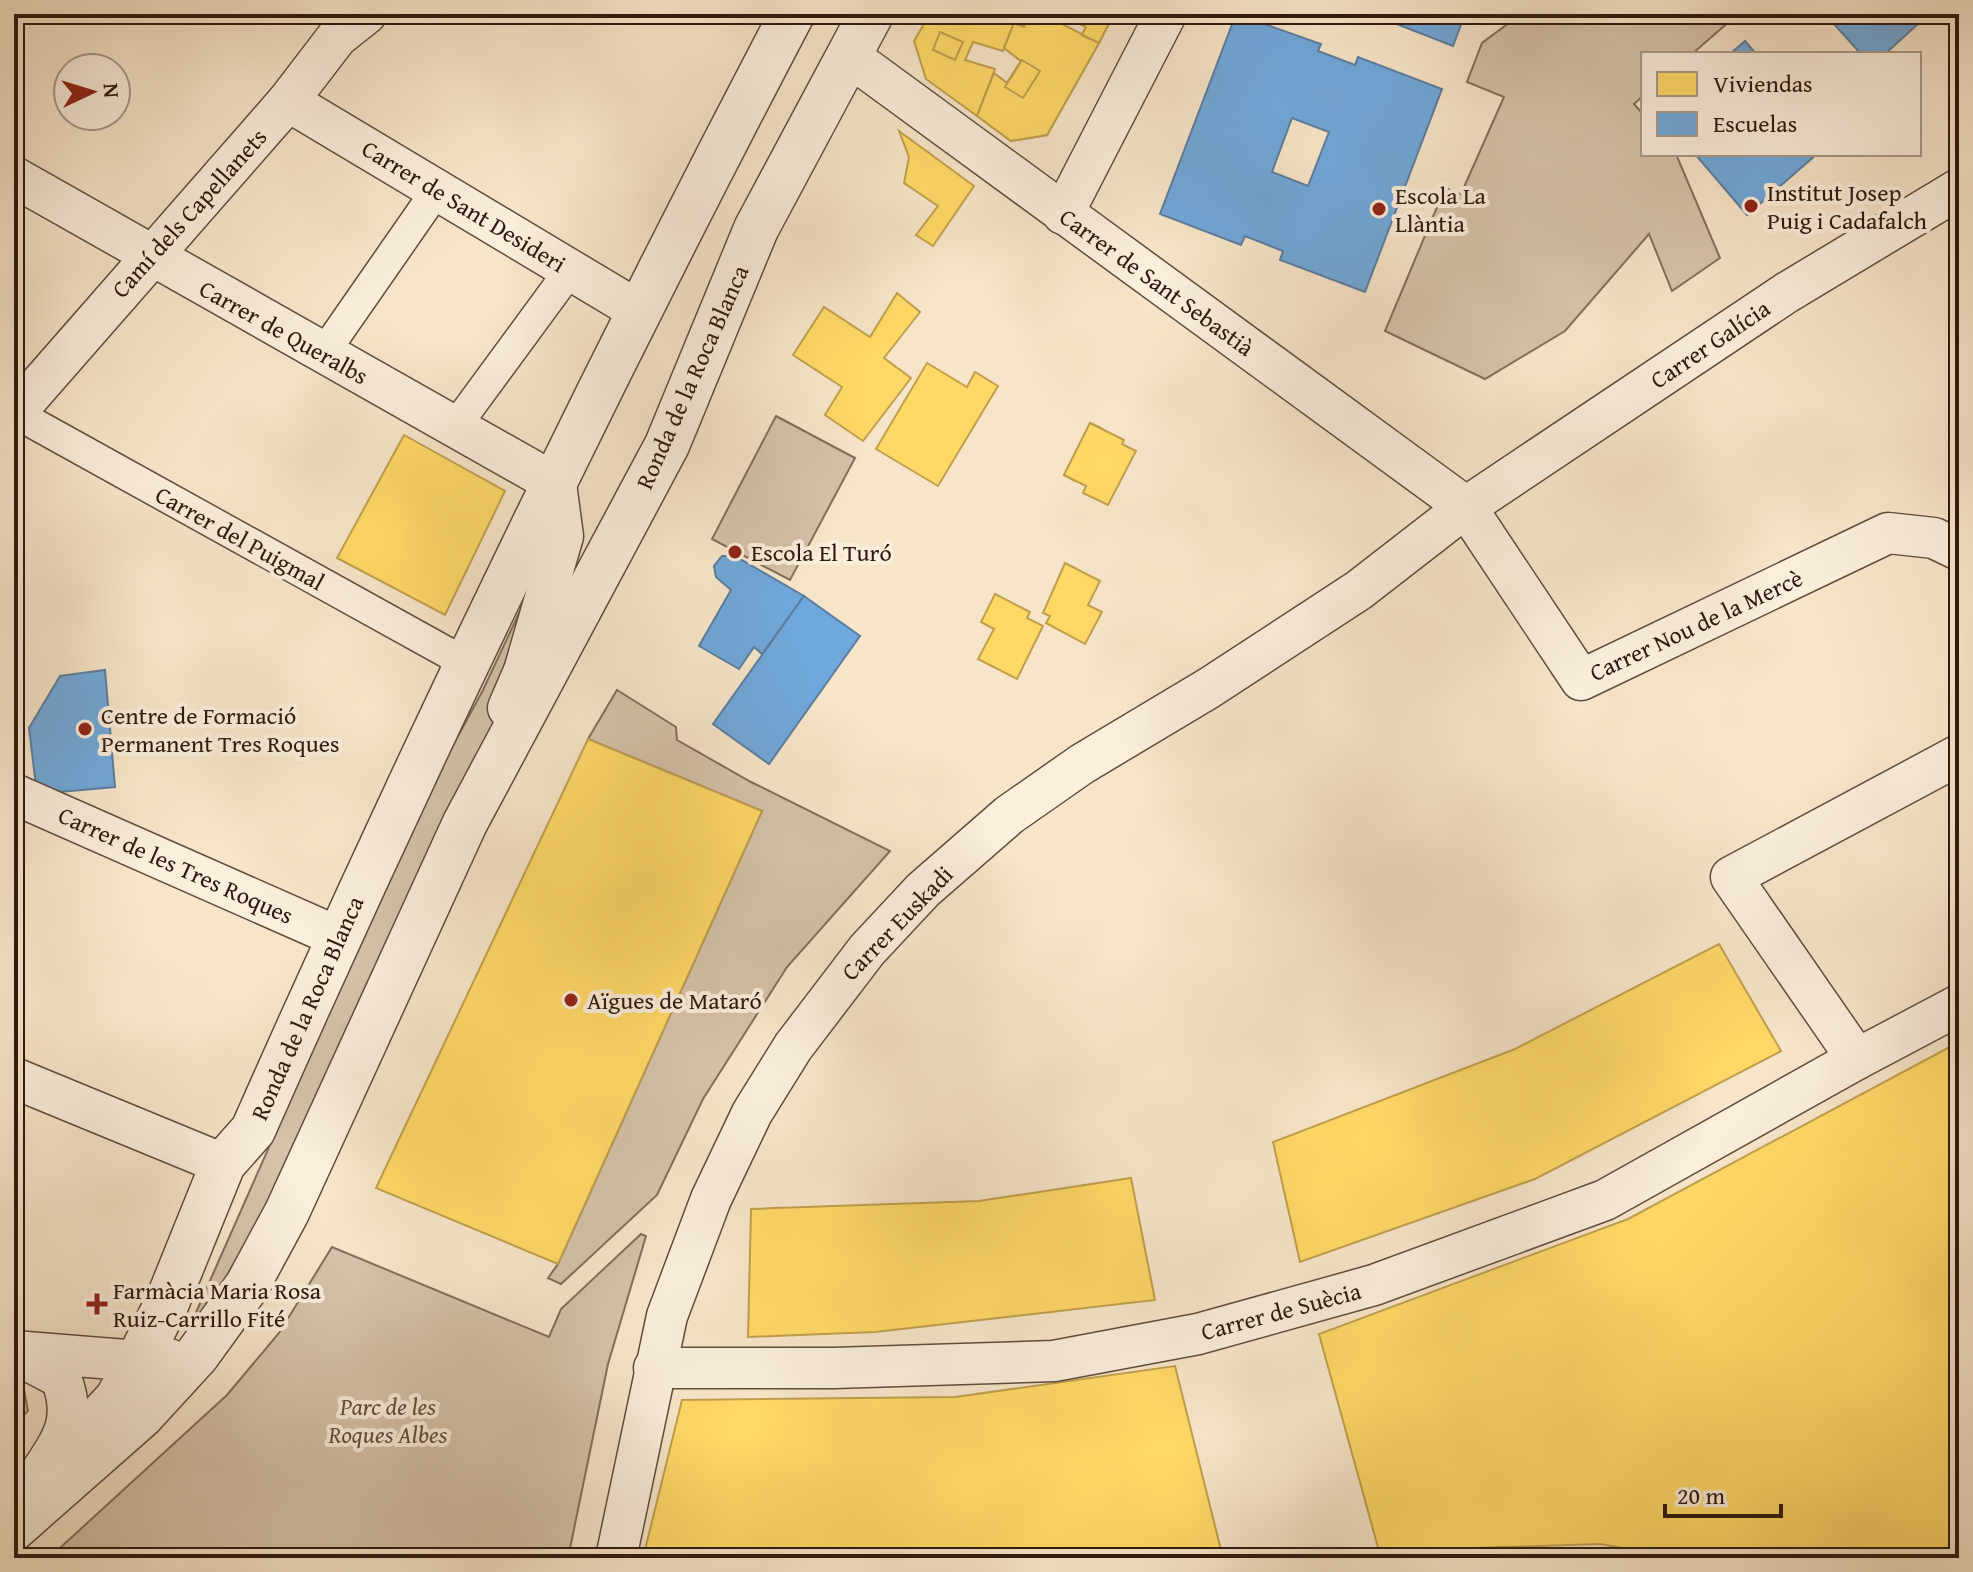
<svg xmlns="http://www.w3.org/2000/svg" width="1973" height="1572" viewBox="0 0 1973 1572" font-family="'Gentium Book Plus',serif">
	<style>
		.green { fill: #d5c2a9; stroke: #826e5c; stroke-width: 2 }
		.homes { fill: #ffd966; stroke: #c09f4c; stroke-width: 2 }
		.schools { fill: #6fa8dc; stroke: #5c7d9e; stroke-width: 2; fill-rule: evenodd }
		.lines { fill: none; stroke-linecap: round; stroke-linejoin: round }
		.pedestrian-casing { stroke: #604c3e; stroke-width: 33 }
		.minor-casing { stroke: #604c3e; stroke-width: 43 }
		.tertiary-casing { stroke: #604c3e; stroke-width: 47 }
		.pedestrian { stroke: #faeedc; stroke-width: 30 }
		.minor { stroke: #faeedc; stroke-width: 40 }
		.tertiary { stroke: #faeedc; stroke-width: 44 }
		.poi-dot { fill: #8f2418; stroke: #faeedc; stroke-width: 3 }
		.labels { text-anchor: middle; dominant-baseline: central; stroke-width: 8; stroke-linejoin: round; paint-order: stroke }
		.poi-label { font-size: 24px; fill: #2e190f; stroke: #faeedc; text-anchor: start }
		.street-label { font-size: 24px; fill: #2e190f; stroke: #faeedc }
		.park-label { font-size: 24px; font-style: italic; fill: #604c3d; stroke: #faeedc }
	</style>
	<rect width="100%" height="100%" fill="#f7e5c9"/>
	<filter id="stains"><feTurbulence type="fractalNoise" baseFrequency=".0025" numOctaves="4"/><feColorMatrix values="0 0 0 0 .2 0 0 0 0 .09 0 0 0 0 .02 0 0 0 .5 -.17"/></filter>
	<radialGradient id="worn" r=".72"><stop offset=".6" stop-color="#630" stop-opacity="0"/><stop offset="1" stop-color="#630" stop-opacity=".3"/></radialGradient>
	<g class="green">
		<path d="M1521 14H1738L1692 54H1643V96L1634 104 1643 114V154H1676L1720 258 1672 291 1649 234 1565 331 1485 379 1385 331 1445 188 1461 194 1504 97 1467 82 1482 43Z"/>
		<path d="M776 416 855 458 790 580 712 539Z"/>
		<path d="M541 566 504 718 203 1339 190 1326 416 814 483 690Z"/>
		<path d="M617 690 676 727 677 740 751 782 890 851 787 967 703 1099 657 1195 561 1284 548 1278 558 1264 762 811 588 739Z"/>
		<path d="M641 1234 646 1236 608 1364 568 1558H49L227 1395 279 1333 332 1247 549 1337 561 1309Z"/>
		<path d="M14 1378 22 1379 28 1411 14 1424Z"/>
	</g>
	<g class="homes">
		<path d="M930 14H990L1014 23 1003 51 973 42 965 60 995 69 977 116 926 79 914 41Z"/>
		<path d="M990 14H1030L1024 27Z"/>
		<path d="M1030 14H1043L1057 21 1053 28 1078 42 1082 35 1099 43 1047 135 1011 141 977 116 994 73 1007 83 1021 61 1004 48 1014 23 1024 27Z"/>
		<path d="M1030 14H1043L1099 43 1047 135 1011 141 977 116 994 73 1007 83 1021 61 1004 48 1014 23 1024 27Z"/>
		<path d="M1061 14H1114L1099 43 1082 35 1086 27Z"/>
		<path d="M1068 14 1090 20 1093 14H1114L1099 43 1082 35 1086 27 1066 17Z"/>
		<path d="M940 32 963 42 955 60 933 50Z"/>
		<path d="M1022 60 1040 71 1023 98 1005 87Z"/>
		<path d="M899 131 974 186 933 246 916 235 938 206 904 183 909 157Z"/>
		<path d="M897 293 920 312 884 358 911 378 863 441 825 415 842 387 793 355 824 307 870 337Z"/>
		<path d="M927 363 967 387 975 372 998 386 938 486 876 449Z"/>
		<path d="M1090 423 1101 428 1075 481 1064 475Z"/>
		<path d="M1090 423 1124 440 1122 444 1136 451 1108 505 1083 493 1086 486 1064 475Z"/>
		<path d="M404 435 505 491 445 615 337 558Z"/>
		<path d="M1065 563 1100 581 1088 605 1102 612 1085 644 1046 623 1050 616 1043 613Z"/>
		<path d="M995 594 1030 612 1027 618 1043 626 1017 679 978 659 994 629 981 622Z"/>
		<path d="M588 739 762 811 558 1264 376 1188Z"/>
		<path d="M1719 944 1781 1051 1535 1179 1300 1262 1273 1142 1515 1049Z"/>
		<path d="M1959 1042V1558H1681L1600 1544 1379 1551 1319 1334 1628 1219Z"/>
		<path d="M1131 1178 1155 1300 875 1332 748 1337 751 1209 979 1201Z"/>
		<path d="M1175 1366 1223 1558H643L682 1400 955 1397Z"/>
	</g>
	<g class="schools">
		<path d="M1236 14 1321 44 1318 51 1355 65 1358 57 1442 89 1365 292 1280 260 1283 251 1245 236 1241 245 1160 214ZM1292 118 1329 132 1308 186 1272 172Z"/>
		<path d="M1371 14H1465L1453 46Z"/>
		<path d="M1825 14H1929L1885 54H1861Z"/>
		<path d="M1745 41 1756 54H1730Z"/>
		<path d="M1695 154H1817L1747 215Z"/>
		<path d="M722 556H735L804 596 762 654 754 647 739 669 699 646 731 590 716 577 714 566Z"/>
		<path d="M804 596 860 636 769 764 713 724Z"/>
		<path d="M105 670 115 787 37 794 29 728 60 676Z"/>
	</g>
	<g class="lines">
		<defs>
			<g id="pedestrian">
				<path d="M323 354 437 190"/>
				<path d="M15 413 466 663"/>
				<path d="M455 427 571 269"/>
			</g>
			<g id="minor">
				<path d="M849 56 1466 507 1581 680 1888 533 1934 538 1959 550"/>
				<path d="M288 101 639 311"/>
				<path d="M14 177 556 484 563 536 524 671 508 708"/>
				<path d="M1063 214 1166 14"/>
				<path d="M14 414 288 101 337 37 366 14"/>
				<path d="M1959 755 1731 877 1857 1059 1959 1005"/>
				<path d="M14 794 338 937"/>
				<path d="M14 1078 223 1164"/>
				<path d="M14 1351 138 1361 169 1359"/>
				<path d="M18 1355 61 1378C78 1422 61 1441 37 1478"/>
				<path d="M654 1368H834L1054 1361 1198 1334 1374 1285 1605 1200 1857 1059"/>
				<path d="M616 1558 667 1316 711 1199 752 1113 793 1047 867 950 923 890 1009 815 1082 764 1209 688 1359 590 1466 507 1786 293 1959 189"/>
			</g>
			<g id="tertiary">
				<path d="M80 1439 117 1399 138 1361 166 1305 223 1164 253 1130C420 752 600 380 792 14"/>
				<path d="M14 1528 141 1416 197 1355 247 1286 287 1212 465 823 667 445 756 229 871 14"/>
			</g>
		</defs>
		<use href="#pedestrian" class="pedestrian-casing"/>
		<use href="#minor" class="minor-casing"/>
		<use href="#tertiary" class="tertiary-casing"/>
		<use href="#pedestrian" class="pedestrian"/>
		<use href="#minor" class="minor"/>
		<use href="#tertiary" class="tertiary"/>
	</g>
	<g class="poi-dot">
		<circle cx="1751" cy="206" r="8"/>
		<circle cx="1379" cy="209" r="8"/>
		<circle cx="735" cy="552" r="8"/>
		<circle cx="85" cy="729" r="8"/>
		<circle cx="571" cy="1000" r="8"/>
		<path d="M93 1292h8v8h8v8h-8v8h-8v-8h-8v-8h8z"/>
	</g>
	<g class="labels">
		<g class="poi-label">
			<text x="1767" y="192">Institut Josep<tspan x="1767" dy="28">Puig i Cadafalch</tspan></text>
			<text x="1395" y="195">Escola La<tspan x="1395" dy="28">Llàntia</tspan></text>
			<text x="751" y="552">Escola El Turó</text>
			<text x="101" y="715">Centre de Formació<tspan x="101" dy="28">Permanent Tres Roques</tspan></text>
			<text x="587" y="1000">Aïgues de Mataró</text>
			<text x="113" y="1290">Farmàcia Maria Rosa<tspan x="113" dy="28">Ruiz-Carrillo Fité</tspan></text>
		</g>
		<g class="street-label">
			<text transform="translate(464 206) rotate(31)">Carrer de Sant Desideri</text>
			<text transform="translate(189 213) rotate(-48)">Camí dels Capellanets</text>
			<text transform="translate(1157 282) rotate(36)">Carrer de Sant Sebastià</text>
			<text transform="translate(284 332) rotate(29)">Carrer de Queralbs</text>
			<text transform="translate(1710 344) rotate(-34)">Carrer Galícia</text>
			<text transform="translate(692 377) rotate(-66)">Ronda de la Roca Blanca</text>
			<text transform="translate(240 538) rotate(29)">Carrer del Puigmal</text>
			<text transform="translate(1696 625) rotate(-25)">Carrer Nou de la Mercè</text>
			<text transform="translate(176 865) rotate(24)">Carrer de les Tres Roques</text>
			<text transform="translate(897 923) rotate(-46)">Carrer Euskadi</text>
			<text transform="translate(307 1008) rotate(-66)">Ronda de la Roca Blanca</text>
			<text transform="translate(1281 1311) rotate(-15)">Carrer de Suècia</text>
		</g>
		<g class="park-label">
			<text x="388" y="1406">Parc de les<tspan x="388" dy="28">Roques Albes</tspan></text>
		</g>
	</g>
	<rect width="1973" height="1572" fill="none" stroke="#f7e5c9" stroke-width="48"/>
	<rect x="16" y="16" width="1941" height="1540" fill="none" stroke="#2e190f" stroke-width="4"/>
	<rect x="24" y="24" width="1925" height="1524" fill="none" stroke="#2e190f" stroke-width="2"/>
	<rect x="1641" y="52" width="280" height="104" fill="#faeedc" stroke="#a8998a" stroke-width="2"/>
	<rect x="1657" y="72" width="40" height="24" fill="#ffd966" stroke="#a8998a" stroke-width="2"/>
	<text x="1713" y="92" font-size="24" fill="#2e190f">Viviendas</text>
	<rect x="1657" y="112" width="40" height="24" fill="#6fa8dc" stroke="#a8998a" stroke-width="2"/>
	<text x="1713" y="132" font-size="24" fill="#2e190f">Escuelas</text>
	<g transform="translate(92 92) rotate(86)"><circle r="38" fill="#faeedc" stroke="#a8998a" stroke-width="2"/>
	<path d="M0-6L14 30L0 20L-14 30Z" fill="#8f2418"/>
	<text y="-12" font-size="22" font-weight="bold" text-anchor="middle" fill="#2e190f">N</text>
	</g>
	<path d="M1665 1504v12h116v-12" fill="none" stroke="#2e190f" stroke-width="4"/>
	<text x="1677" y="1504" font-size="24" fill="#2e190f" stroke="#faeedc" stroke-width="6" paint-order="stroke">20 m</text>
	<rect width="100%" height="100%" filter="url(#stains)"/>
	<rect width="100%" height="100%" fill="url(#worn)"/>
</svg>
